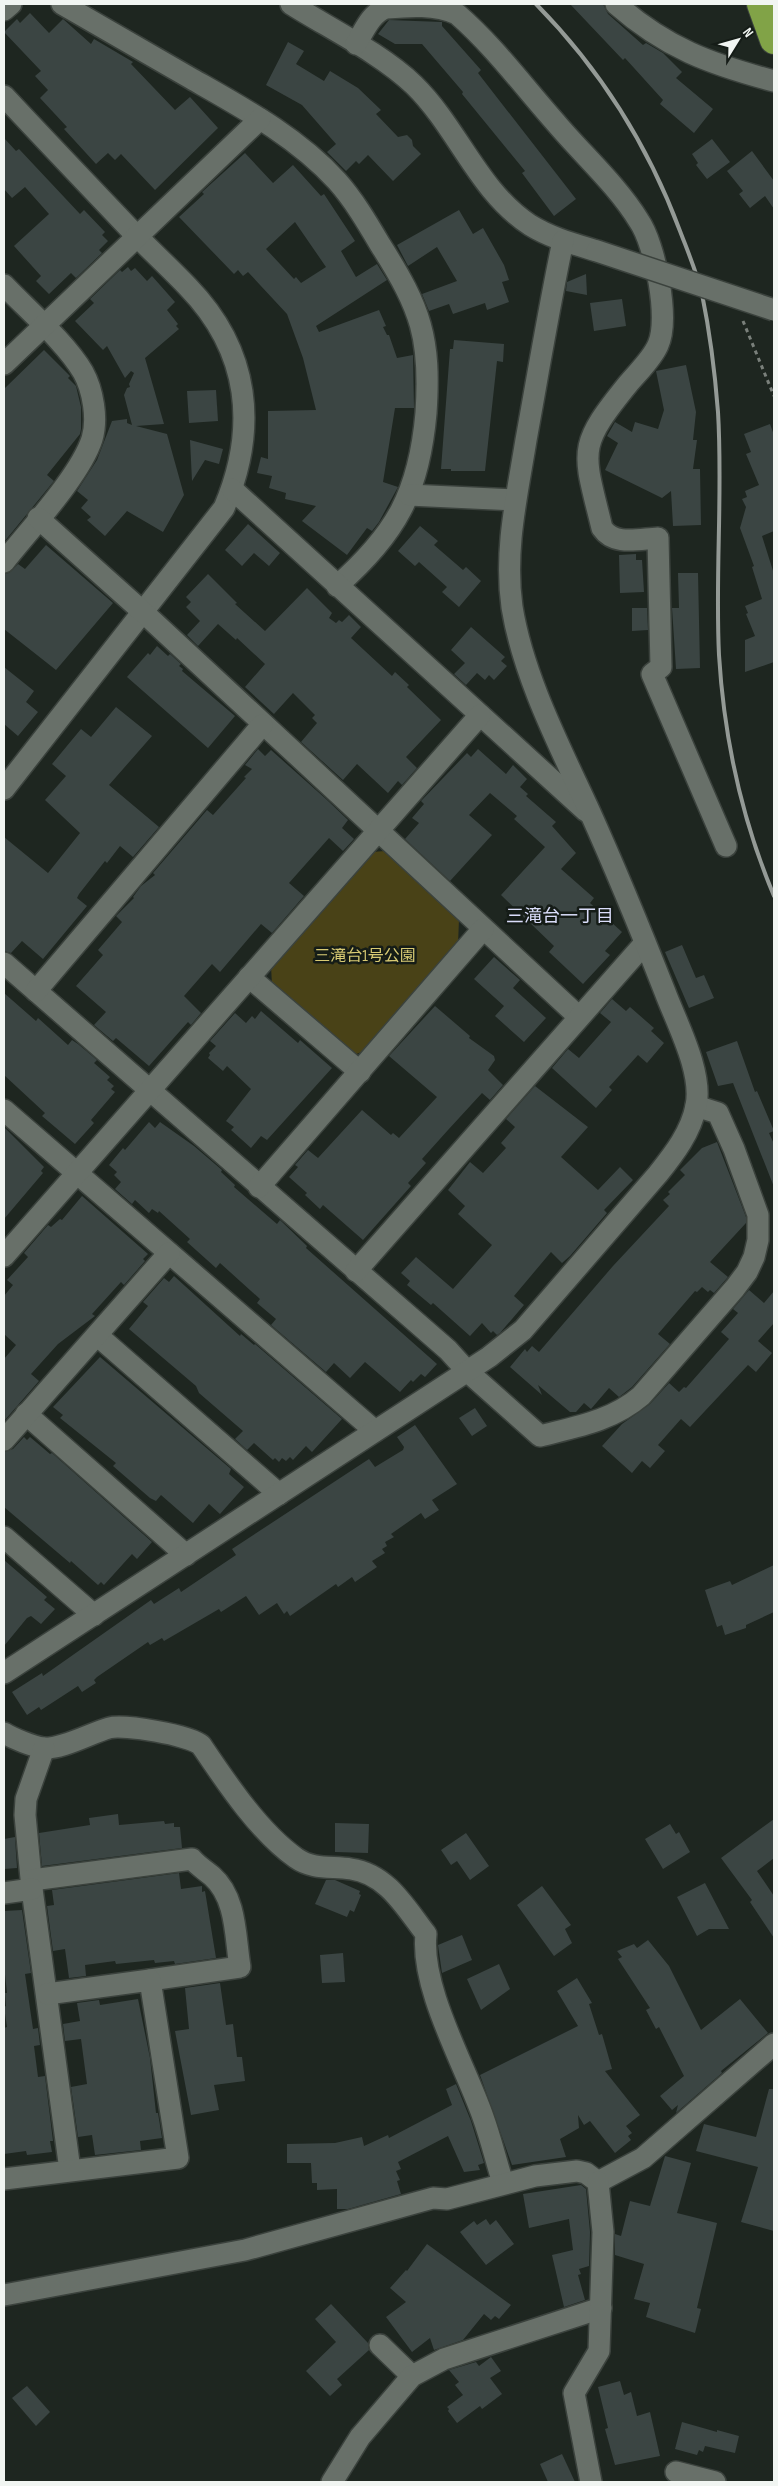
<svg xmlns="http://www.w3.org/2000/svg" width="778" height="2486" viewBox="0 0 778 2486" font-family="'Sofia Sans Condensed','Noto Sans JP',sans-serif">
	<style>
		.green { fill: #494217 }
		.building { fill: #3b4543; fill-rule: evenodd }
		.lines { fill: none; stroke-linecap: round; stroke-linejoin: round }
		.minor-casing { stroke: #3b423d; stroke-width: 24 }
		.highway-casing { stroke: #3b423d; stroke-width: 30 }
		.path { stroke: #7a807b; stroke-width: 3; stroke-dasharray: 4 4; stroke-linecap: butt }
		.minor { stroke: #687069; stroke-width: 21 }
		.highway { stroke: #81a347; stroke-width: 28 }
		.rail { stroke: #949a96; stroke-width: 4 }
		.minor-bridge-casing { stroke: #3b423d; stroke-width: 24; stroke-linecap: butt }
		.minor-bridge { stroke: #687069; stroke-width: 21 }
		.labels { text-anchor: middle; dominant-baseline: central; stroke-width: 5; stroke-linejoin: round; paint-order: stroke }
		.park-label { font-size: 16px; fill: #d8ca73; stroke: #151c17 }
		.neighbourhood-label { font-size: 18px; fill: #daddfa; stroke: #151c17 }
	</style>
	<rect width="100%" height="100%" fill="#1e2620"/>
	<path class="green" d="M385 851 459 919 458 945 369 1049 354 1055 272 984 271 967 372 852Z"/>
	<g class="building">
		<path d="M570 4H603L608 14 643 45 646 43 663 53 682 72 676 78 713 109 694 133 660 104 663 100 625 58 623 60Z"/>
		<path d="M30 13 49 33 63 19 91 44 94 39 133 62 131 64 175 110 190 97 218 128 155 190 121 154 115 160 108 153 96 164 64 129 67 127 40 98 48 90 35 76 41 71 4 32 17 19 20 23Z"/>
		<path d="M389 20 442 22V26L481 70 478 73 576 199 554 216 522 173 525 171 462 94 463 92 422 44H395L378 34Z"/>
		<path d="M288 42 304 51 296 64 324 81 330 71 358 88 381 110 376 114 398 137 407 135 412 140 413 146 421 154 393 181 368 155 359 164 356 161 346 171 327 152 336 144 302 105 266 85Z"/>
		<path d="M4 138 16 151 19 149 80 214 84 210 105 232 102 235 108 241 99 250 102 253 76 278 71 273 49 294 36 281 41 276 14 246 49 214 25 187 12 198 4 189Z"/>
		<path d="M712 139 730 162 707 179 696 165 698 163 692 154Z"/>
		<path d="M752 151 774 181V209L765 196 750 208 739 194 743 191 727 171Z"/>
		<path d="M245 153 273 183 293 165 321 196 324 194 355 241 341 251 356 277 377 264 387 280 316 326 319 332 379 310 386 326 383 327 387 335H389L397 358 413 355 414 408H395L383 482 398 487 379 522 372 531 367 528 347 555 302 521 316 506 285 499 286 493 269 488 272 476 257 473 261 457 268 459V411L316 410 303 358 287 314 248 272 243 276 238 270 234 274 179 217 204 194 202 192ZM295 222 326 267 301 283 296 277 294 279 266 249Z"/>
		<path d="M459 210 473 234 483 228 504 265 509 280 502 282 509 302 487 310 485 303 453 314 449 304 429 311 422 294 457 281 437 247 408 266 397 245Z"/>
		<path d="M128 267 131 271 135 268 147 281 152 276 175 302 167 310 178 324 176 326 179 329 145 358 164 424 136 426 167 434 184 495 163 532 127 511 105 536 87 520 91 517 81 508 88 500 77 491 97 460 112 421 127 419V423L132 425 124 395 127 388 130 387 129 384 134 373 131 371 125 378 107 346 103 350 75 321 94 303 90 299 120 270 122 272Z"/>
		<path d="M586 274 587 295 566 291 567 282Z"/>
		<path d="M622 299 626 326 594 331 590 303Z"/>
		<path d="M454 340 504 344 503 362 497 361 485 471H451V469H441L450 349H453Z"/>
		<path d="M44 350 70 376 68 378 76 386 81 407V429L80 434 47 475 54 481 4 542V389Z"/>
		<path d="M686 365 696 412 693 440H697L693 469H700L701 525 673 526 671 491 662 498 605 470 618 443 607 436 615 422 632 432 635 422 658 429 664 410 656 371Z"/>
		<path d="M216 390 218 421 189 423 187 391Z"/>
		<path d="M770 424 774 435V531L762 536 774 574V662L745 672V640L755 636 746 614 748 613 745 606 762 599 752 567 754 566 740 528 746 507 742 499 747 497 745 491 759 485 746 454 751 452 744 434Z"/>
		<path d="M190 440 223 449 219 464 205 460 192 481Z"/>
		<path d="M248 524 280 553 269 566 254 553 242 566 225 550Z"/>
		<path d="M420 526 438 541 434 545 463 570 466 567 481 581 459 607 442 592 447 587 419 562 415 566 398 551Z"/>
		<path d="M46 545 113 603 56 670 4 629V574L9 573 18 564 25 569Z"/>
		<path d="M636 554V560H642L644 592 620 593 619 555Z"/>
		<path d="M678 573H698L700 668 676 669 672 608H679Z"/>
		<path d="M208 574 237 603 235 604 265 631 307 588 332 613 329 618 336 623 339 620 342 622 349 615 361 627 351 638 392 676 395 672 409 685 407 687 441 720 406 757 417 768 402 785 398 781 388 793 357 764 343 780 301 742 317 723 312 718 315 715 293 693 274 714 245 687 265 664 237 638 236 640 218 624 198 646 187 635 200 621 186 607 191 602 186 597Z"/>
		<path d="M632 608H647L648 630 632 631Z"/>
		<path d="M471 627 505 657 501 661 507 666 494 680 489 675 485 680 477 673 466 685 454 674 465 663 451 650Z"/>
		<path d="M157 646 168 656 170 654 181 664 179 666 183 669 182 671 235 716 208 748 127 677 148 653 150 655Z"/>
		<path d="M4 667 34 691 26 702 38 712 18 736 4 724Z"/>
		<path d="M116 707 152 736 109 785 159 827 133 857 120 846 107 863 105 861 79 894 77 898 87 906 43 959 22 941 11 953 4 951V837L48 873 80 833 45 800 66 776 52 764 81 729 91 737Z"/>
		<path d="M258 749 265 756 271 750 326 799 348 820 342 828 354 839 343 851 329 838 289 883 304 896 272 933 261 924 220 972 212 964 184 996 201 1013 191 1025 188 1022 149 1066 116 1038 113 1041 94 1025 106 1012 76 986 103 955 98 950 122 922 116 916 134 898 133 897 141 886 155 875 153 873 207 810 213 815 246 778 244 777 252 769 245 765Z"/>
		<path d="M478 749 506 774 513 765 527 779 520 787 528 794 526 796 556 822 552 826 576 853 561 869 594 898 590 903 622 932 605 951 610 955 583 984 549 952 554 946 501 895 545 847 514 819 517 816 490 793 469 815 492 835 450 881 405 839 419 823 412 818 424 804 421 801 467 753 471 757Z"/>
		<path d="M682 945 696 978 704 975 714 998 689 1008 665 952Z"/>
		<path d="M494 957 520 980 513 988 546 1018 524 1042 495 1016 504 1006 474 979Z"/>
		<path d="M4 993 36 1021 38 1018 68 1045 72 1040 78 1044 97 1060 94 1063 110 1077 107 1080 114 1086 111 1089 115 1092 91 1120 94 1123 75 1144 42 1116 45 1113 4 1075Z"/>
		<path d="M612 999 626 1011 630 1007 654 1028 651 1031 664 1043 647 1063 638 1055 609 1087 612 1090 596 1108 552 1068 568 1049 579 1058 611 1022 600 1013Z"/>
		<path d="M435 1006 470 1036 469 1038 494 1056 495 1060 488 1070 503 1085 490 1100 482 1093 448 1130 422 1159 426 1163 408 1183 411 1186 363 1240 323 1205 320 1209 305 1195 307 1193 289 1177 298 1167 295 1165 308 1150 318 1158 362 1110 391 1135 393 1133 399 1138 437 1097 389 1056Z"/>
		<path d="M261 1011 298 1043 300 1040 332 1068 267 1140 261 1136 251 1148 231 1130 234 1127 226 1121 251 1089 227 1066 223 1071 208 1058 210 1055 209 1053 216 1046 210 1041 235 1013 246 1023 252 1016 255 1019Z"/>
		<path d="M737 1041 755 1092 757 1091 774 1131 769 1133 774 1144V1187L733 1083 718 1086 706 1052Z"/>
		<path d="M535 1086 588 1127 561 1157 598 1190 620 1167 633 1180 604 1210 607 1213 570 1256 562 1263 551 1252 514 1296 524 1305 500 1333 497 1335 493 1331 491 1333 482 1323 470 1336 433 1303 431 1305 407 1285 410 1281 401 1273 416 1257 453 1289 492 1245 458 1214 465 1206 448 1190 470 1162 483 1173 506 1148 501 1143 515 1127 506 1119Z"/>
		<path d="M149 1122 155 1128 160 1122 194 1146 222 1170 221 1172 235 1185 234 1187 277 1224 280 1220 307 1246 306 1248 437 1364 425 1377 421 1374 413 1382 411 1380 400 1392 365 1362 350 1378 334 1363 326 1372 271 1325 276 1319 257 1303 260 1299 220 1263 216 1268 187 1242 190 1239 159 1211 158 1213 152 1209 149 1213 135 1200 132 1204 115 1189 121 1182 114 1175 117 1172 109 1165 123 1148 125 1150Z"/>
		<path d="M4 1127 44 1167 41 1171 43 1173 4 1219Z"/>
		<path d="M717 1142 746 1217V1223L710 1262 728 1277 714 1293 710 1290 708 1292 702 1287 697 1292 695 1291 658 1334 670 1344 632 1387 623 1394 619 1397 609 1388 591 1409 584 1403 576 1412H570L538 1385 542 1395 510 1367 525 1349 527 1352 532 1346 539 1352 613 1266 669 1206 663 1200 670 1194 668 1192 685 1175 680 1170 702 1148Z"/>
		<path d="M82 1196 148 1254 143 1259 145 1261 124 1285 121 1282 92 1314 95 1316 58 1344 31 1374 39 1381 4 1421V1359L16 1345 4 1334V1296L13 1285 7 1280 28 1257 24 1253 48 1225 51 1227 60 1219 62 1220Z"/>
		<path d="M174 1276 240 1336 241 1334 254 1345 255 1344 342 1419 312 1452 306 1446 293 1460 290 1457 286 1461 282 1458 279 1462 275 1458 273 1460 254 1443 247 1450 235 1439 243 1431 199 1393 196 1386 129 1329 148 1306 143 1302 164 1278 169 1282Z"/>
		<path d="M749 1290 764 1303 774 1291V1323L758 1341 772 1353 756 1372 748 1365 690 1427 681 1419 658 1445 665 1451 650 1468 642 1461 632 1473 602 1446 622 1424 650 1404 669 1383 679 1392 684 1387 686 1388 729 1339 721 1332 738 1313 733 1309Z"/>
		<path d="M100 1357 231 1469 229 1474 244 1487 220 1514 209 1504 193 1523 161 1495 156 1501 150 1498 113 1466 116 1463 60 1418 63 1415 53 1407Z"/>
		<path d="M475 1408 487 1426 472 1436 459 1418Z"/>
		<path d="M415 1425 457 1484 432 1500 439 1510 425 1519 421 1513 391 1534 394 1537 385 1542 387 1546 382 1549 385 1553 372 1561 377 1567 355 1582 352 1577 338 1587 336 1584 290 1616 287 1611 284 1614 277 1603 259 1615 246 1596 221 1612 219 1609 164 1641 162 1638 150 1645 148 1642 97 1677 94 1680 96 1683 82 1692 78 1686 41 1710 39 1707 27 1715 12 1692 42 1673 43 1676 151 1600 154 1604 179 1588 181 1592 236 1555 232 1549 369 1459 375 1467 403 1450 404 1447 397 1437Z"/>
		<path d="M24 1437 27 1440 30 1437 50 1454 52 1453 152 1542 137 1559 132 1554 104 1585 101 1582 98 1585 71 1561 70 1563 4 1507V1452L13 1449Z"/>
		<path d="M4 1560 47 1597 44 1600 55 1609 41 1624 31 1616 27 1618 4 1646Z"/>
		<path d="M774 1565V1612L746 1625V1628L725 1635 722 1625 717 1627 705 1590 730 1581 732 1585Z"/>
		<path d="M118 1814 119 1825 164 1821 165 1824 174 1823V1827H180L182 1848 42 1866 39 1833 90 1825 89 1818Z"/>
		<path d="M774 1819V1858L757 1871 774 1896V1938L750 1902 752 1900 721 1858Z"/>
		<path d="M335 1823 369 1824 368 1853 335 1852Z"/>
		<path d="M670 1824 676 1834 679 1832 690 1852 663 1869 645 1839Z"/>
		<path d="M466 1833 489 1866 470 1880 457 1861 451 1865 441 1850Z"/>
		<path d="M15 1837 17 1868 4 1869V1839Z"/>
		<path d="M179 1873 181 1889 202 1886V1892L205 1891 216 1958 175 1964 174 1961 155 1963 154 1960 116 1964 115 1961 85 1965 86 1976 69 1978 65 1949 53 1951 47 1906 54 1905 52 1890Z"/>
		<path d="M326 1880H335L360 1891 359 1894 361 1895 354 1912 350 1910 347 1917 315 1904Z"/>
		<path d="M705 1883 729 1929H709L697 1936 677 1897Z"/>
		<path d="M542 1886 571 1925 565 1929 572 1943 554 1956 517 1905Z"/>
		<path d="M22 1910 31 1973 25 1974 33 2029 38 2028 40 2045 34 2046 38 2077 45 2076 53 2141H50L52 2152 27 2155 26 2151 4 2154V2028L7 2027 4 2007 6 2006 5 1993H7L4 1965V1911Z"/>
		<path d="M462 1935 472 1960 442 1973 438 1945Z"/>
		<path d="M648 1940 669 1966 701 2030 740 1999 768 2033 721 2071 722 2073 676 2113 678 2105 672 2110 660 2096 684 2076 659 2027 656 2029 646 2010 650 2008 618 1959 622 1957 617 1951 634 1944 637 1948Z"/>
		<path d="M343 1953 345 1982 322 1983 320 1955Z"/>
		<path d="M499 1964 510 1989 481 2010 467 1979Z"/>
		<path d="M577 1978 592 2003 589 2004 599 2035 602 2034 612 2069 605 2071 640 2115 626 2126 632 2133 628 2136 631 2140 615 2153 590 2121 584 2125 578 2115 579 2128 560 2139 566 2157 512 2165 480 2075 578 2026 557 1991Z"/>
		<path d="M220 1983 226 2025 233 2024 237 2057H242L245 2081 214 2085 219 2110 191 2115 175 2031 189 2029 185 1988Z"/>
		<path d="M138 1999 150 2058 156 2113H158L162 2138 140 2141 141 2150 95 2155 92 2135 78 2137 71 2087 87 2084 81 2039 65 2041 63 2024 80 2021 77 2003 99 2000 100 2005Z"/>
		<path d="M456 2084 471 2121 484 2163 478 2165 480 2170 464 2172 448 2136 398 2162 401 2169 396 2171 400 2180 397 2181 401 2194 348 2209H337V2189L317 2190V2183H312L311 2163H287V2144L335 2143 362 2137 364 2146 388 2135 389 2138 452 2105 446 2089Z"/>
		<path d="M769 2089H774V2231L741 2222 758 2167 696 2151 704 2124 756 2137Z"/>
		<path d="M665 2156 691 2163 677 2213 717 2223 697 2308 701 2309 695 2333 646 2317 650 2303 634 2299 644 2264 615 2255V2234L621 2236 630 2201 650 2206Z"/>
		<path d="M581 2185 586 2189 590 2232 589 2266 579 2269 581 2274 578 2275 585 2300 564 2307 552 2255 573 2250 569 2219 529 2228 523 2194Z"/>
		<path d="M486 2219 490 2225 496 2220 514 2244 486 2265 460 2232 474 2221 477 2225Z"/>
		<path d="M427 2244 511 2305 499 2319 495 2316 491 2320 484 2314 463 2340 434 2350 430 2338 412 2352 386 2317 406 2302 390 2288 406 2270 407 2271Z"/>
		<path d="M331 2304 368 2343 369 2350 337 2379 342 2385 330 2396 306 2371 336 2342 315 2319Z"/>
		<path d="M491 2357 501 2371 490 2378 502 2394 482 2409 480 2406 457 2423 448 2411 449 2409 447 2407 463 2395 455 2385 459 2382 449 2370 476 2362 479 2366Z"/>
		<path d="M620 2381 624 2395 631 2392 637 2416 650 2412 660 2456 615 2465 605 2429 608 2428 598 2387Z"/>
		<path d="M27 2386 50 2412 36 2426 12 2398Z"/>
		<path d="M682 2422 717 2432V2430L739 2436 735 2453 705 2446 703 2452 699 2450 697 2455 675 2449Z"/>
		<path d="M562 2454 575 2482H548L540 2464Z"/>
	</g>
	<g class="lines">
		<defs>
			<g id="minor">
				<path d="M62 4C105 29 148 54 192 79 243 108 297 137 337 181 354 200 368 224 381 246 421 309 431 338 426 413 419 493 396 534 337 586"/>
				<path d="M291 4C329 28 382 54 414 85 458 128 478 191 530 225 551 238 574 244 597 251"/>
				<path d="M616 4C666 48 710 64 774 81"/>
				<path d="M4 10 11 4"/>
				<path d="M356 44C364 31 371 13 386 8 409 6 436 4 457 14 494 46 524 87 556 123 583 155 617 185 639 221 655 244 670 319 658 345 652 359 638 372 628 384 576 448 583 450 602 528 614 546 638 539 658 538L661 667 652 674 726 846"/>
				<path d="M4 96C45 140 87 184 129 228 148 248 169 267 188 287 250 351 258 428 224 508L4 789"/>
				<path d="M4 285C28 310 66 343 83 372 93 390 98 419 92 439 80 476 29 530 4 562"/>
				<path d="M4 364 260 119"/>
				<path d="M232 489 586 811"/>
				<path d="M409 495 514 500"/>
				<path d="M38 518 143 612 579 1017"/>
				<path d="M4 963 448 1350 467 1371 540 1436C575 1427 612 1421 641 1396L735 1288 747 1272 754 1257 758 1240V1215L734 1149 718 1113 696 1106"/>
				<path d="M249 977 360 1072"/>
				<path d="M36 991 262 725"/>
				<path d="M4 1110 375 1431"/>
				<path d="M259 1187 483 929"/>
				<path d="M4 1256 480 715"/>
				<path d="M356 1271 645 943"/>
				<path d="M98 1336 279 1494"/>
				<path d="M26 1414 186 1555"/>
				<path d="M4 1440 169 1253"/>
				<path d="M4 1537 94 1615"/>
				<path d="M4 1673 489 1357 523 1330 658 1174C674 1154 691 1132 696 1106 703 1072 677 1024 665 992 641 931 616 870 589 810 560 747 523 676 512 607 504 550 517 496 526 440 538 374 549 307 563 241"/>
				<path d="M4 1733C14 1739 32 1746 43 1748 61 1750 91 1733 109 1728 124 1724 189 1735 201 1745 226 1782 259 1832 296 1858 313 1870 332 1866 351 1869 387 1874 405 1907 426 1934 420 1988 465 2065 483 2117 491 2139 496 2161 503 2183"/>
				<path d="M44 1748 26 1799 25 1815 32 1889 70 2170"/>
				<path d="M32 1880 192 1859C198 1866 205 1870 212 1876 237 1898 235 1937 240 1967L150 1980"/>
				<path d="M4 1893 32 1889"/>
				<path d="M4 2179 178 2158 150 1980 47 1994"/>
				<path d="M4 2295 245 2250 433 2198 447 2199 535 2176 577 2171 586 2173 598 2182 643 2158 774 2044"/>
				<path d="M380 2345 412 2376"/>
				<path d="M676 2472 715 2482"/>
				<path d="M332 2482 360 2437 412 2376 444 2359 601 2308"/>
				<path d="M591 2482 574 2393 599 2351 603 2232 598 2182"/>
			</g>
			<path id="highway" d="M761 4 774 40"/>
		</defs>
		<use href="#minor" class="minor-casing"/>
		<use href="#highway" class="highway-casing"/>
		<path class="path" d="M743 321 774 396"/>
		<use href="#minor" class="minor"/>
		<use href="#highway" class="highway"/>
		<path class="rail" d="M536 4C600 69 648 145 680 231 688 252 697 273 702 294 710 333 715 373 718 412 723 493 715 574 719 655 724 737 742 820 774 896"/>
		<defs>
			<path id="minor-bridge" d="M597 251 774 310"/>
		</defs>
		<use href="#minor-bridge" class="minor-bridge-casing"/>
		<use href="#minor-bridge" class="minor-bridge"/>
	</g>
	<g class="labels">
		<g class="park-label">
			<text x="365" y="956">三滝台1号公園</text>
		</g>
		<g class="neighbourhood-label">
			<text x="560" y="916">三滝台一丁目</text>
		</g>
	</g>
	<rect width="778" height="2486" fill="none" stroke="#f1f5f2" stroke-width="10"/>
	<g transform="translate(738 40) rotate(53)" stroke="#151c17" stroke-width="4" paint-order="stroke">
	<path d="M0-4L9 19L0 12L-9 19Z" fill="#f1f5f2"/>
	<text y="-8" font-size="14" font-weight="bold" text-anchor="middle" fill="#f1f5f2">N</text>
	</g>
</svg>
